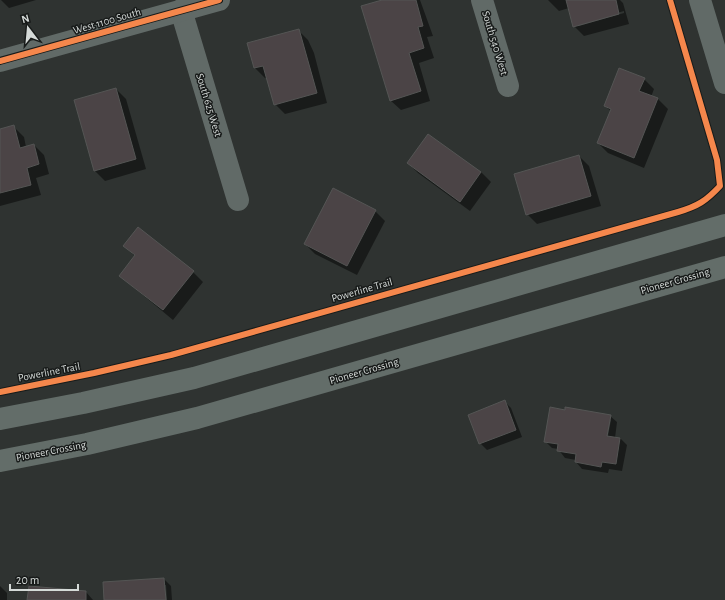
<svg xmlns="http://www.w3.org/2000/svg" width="725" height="600" viewBox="0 0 725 600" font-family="'Alegreya Sans',sans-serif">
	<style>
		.shadow { fill: #0007; fill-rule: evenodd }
		.building { fill: #4b4446; stroke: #545554 }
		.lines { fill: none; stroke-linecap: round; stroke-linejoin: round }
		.minor { stroke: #616a67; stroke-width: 22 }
		.tertiary { stroke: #616a67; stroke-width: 22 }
		.trunk { stroke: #636d69; stroke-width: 22 }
		.cycleway-casing { stroke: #181b1a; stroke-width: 8 }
		.cycleway { stroke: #f5874c; stroke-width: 6 }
		.labels { text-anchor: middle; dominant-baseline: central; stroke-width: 3; stroke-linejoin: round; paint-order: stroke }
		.street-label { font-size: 11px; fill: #d5dad8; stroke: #181b1a }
	</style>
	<rect width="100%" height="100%" fill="#2f3331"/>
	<g class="shadow">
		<path d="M1 0H36L9 8Z"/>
		<path d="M385 0H420L433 36 427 37 434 58 419 63 430 101 401 110 390 100Z"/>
		<path d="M548 0H620L623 3 629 24 584 36 574 26 569 8 559 11ZM624 11V13L579 26V24Z"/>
		<path d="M298 30 308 40 314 53 327 103 285 114 275 104 268 77 265 78 255 68 248 44Z"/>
		<path d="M644 79 654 89 651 97 658 99 668 109 644 168 608 153 598 143 611 111 605 106Z"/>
		<path d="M116 89 126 99 146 169 105 181 95 171Z"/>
		<path d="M14 127 24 137 26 147 34 145 44 155 49 174 36 178 41 195 0 206V130Z"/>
		<path d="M579 156 589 166 601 206 537 224 527 214Z"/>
		<path d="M408 163 481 172 491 182 470 211 418 173Z"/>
		<path d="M375 211 385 221 357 275 315 254 305 244Z"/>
		<path d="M124 246 193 272 203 282 173 320 120 276 136 257Z"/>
		<path d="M505 402 511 408 522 437 487 450 480 443Z"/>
		<path d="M610 416 617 422 615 438H620L627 445 622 471 609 469 608 473 582 469 576 462V460L565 458 558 449 552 448 546 442ZM609 420H611L607 441 606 440Z"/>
		<path d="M164 579 171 586 172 600H167L166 585H164L165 600H105Z"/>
		<path d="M0 586 7 593V600H0Z"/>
		<path d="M86 592 93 600H28Z"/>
	</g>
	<g class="building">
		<path d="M382 0H416L423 26 418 27 424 48 409 53 421 91 390 101 361 6Z"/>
		<path d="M566 0H616L619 14 573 27Z"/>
		<path d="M299 29 317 93 274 105 263 66 254 68 247 43Z"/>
		<path d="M619 68 645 78 639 91 658 98 634 158 597 143 611 109 604 106Z"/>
		<path d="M116 88 136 159 94 171 74 100Z"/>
		<path d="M14 125 20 148 34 144 39 164 27 168 31 185 0 193V129Z"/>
		<path d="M428 134 481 172 460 202 407 163Z"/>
		<path d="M579 155 591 196 526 215 514 174Z"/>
		<path d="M333 188 376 210 347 266 304 244Z"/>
		<path d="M138 227 194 271 163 310 119 276 135 255 123 246Z"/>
		<path d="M505 400 516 430 479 444 468 415Z"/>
		<path d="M550 407 565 410V407L611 415 607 436 620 438 616 464 602 462 601 467 575 462 576 454 557 451 558 444 544 442Z"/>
		<path d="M164 578 166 600H104L103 582Z"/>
		<path d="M29 586 86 591V600H27Z"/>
	</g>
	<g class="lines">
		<g class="minor">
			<path d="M482 0 508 86"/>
			<path d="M181 10 238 200"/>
			<path d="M0 61 219 0"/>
		</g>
		<path class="tertiary" d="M700 0 725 83"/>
		<g class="trunk">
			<path d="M0 419 83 403 194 378 725 225"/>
			<path d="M0 461 87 444 197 418 725 267"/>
		</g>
		<defs>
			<g id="cycleway">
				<path d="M0 61 219 0"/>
				<path d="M0 392 94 373 171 355 678 212C698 206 706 201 720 186L717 160 670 0"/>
			</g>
		</defs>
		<use href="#cycleway" class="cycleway-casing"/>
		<use href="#cycleway" class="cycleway"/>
	</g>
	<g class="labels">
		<g class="street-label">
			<text transform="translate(107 21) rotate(-16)">West 1100 South</text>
			<text transform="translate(495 43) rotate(73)">South 540 West</text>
			<text transform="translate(209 105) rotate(73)">South 625 West</text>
			<text transform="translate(675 281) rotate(-16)">Pioneer Crossing</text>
			<text transform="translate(362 290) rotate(-16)">Powerline Trail</text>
			<text transform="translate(364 371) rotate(-16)">Pioneer Crossing</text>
			<text transform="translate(49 372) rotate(-11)">Powerline Trail</text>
			<text transform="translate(51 451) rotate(-11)">Pioneer Crossing</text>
		</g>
	</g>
	<g transform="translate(28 28) rotate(344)" stroke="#181b1a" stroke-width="3" paint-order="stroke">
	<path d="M0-3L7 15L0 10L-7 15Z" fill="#d5dad8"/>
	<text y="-6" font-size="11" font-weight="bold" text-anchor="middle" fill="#d5dad8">N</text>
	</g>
	<path d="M10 584v6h68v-6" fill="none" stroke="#d5dad8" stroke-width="2"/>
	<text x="16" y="584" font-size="12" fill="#d5dad8" stroke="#181b1a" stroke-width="3" paint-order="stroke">20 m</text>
</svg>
